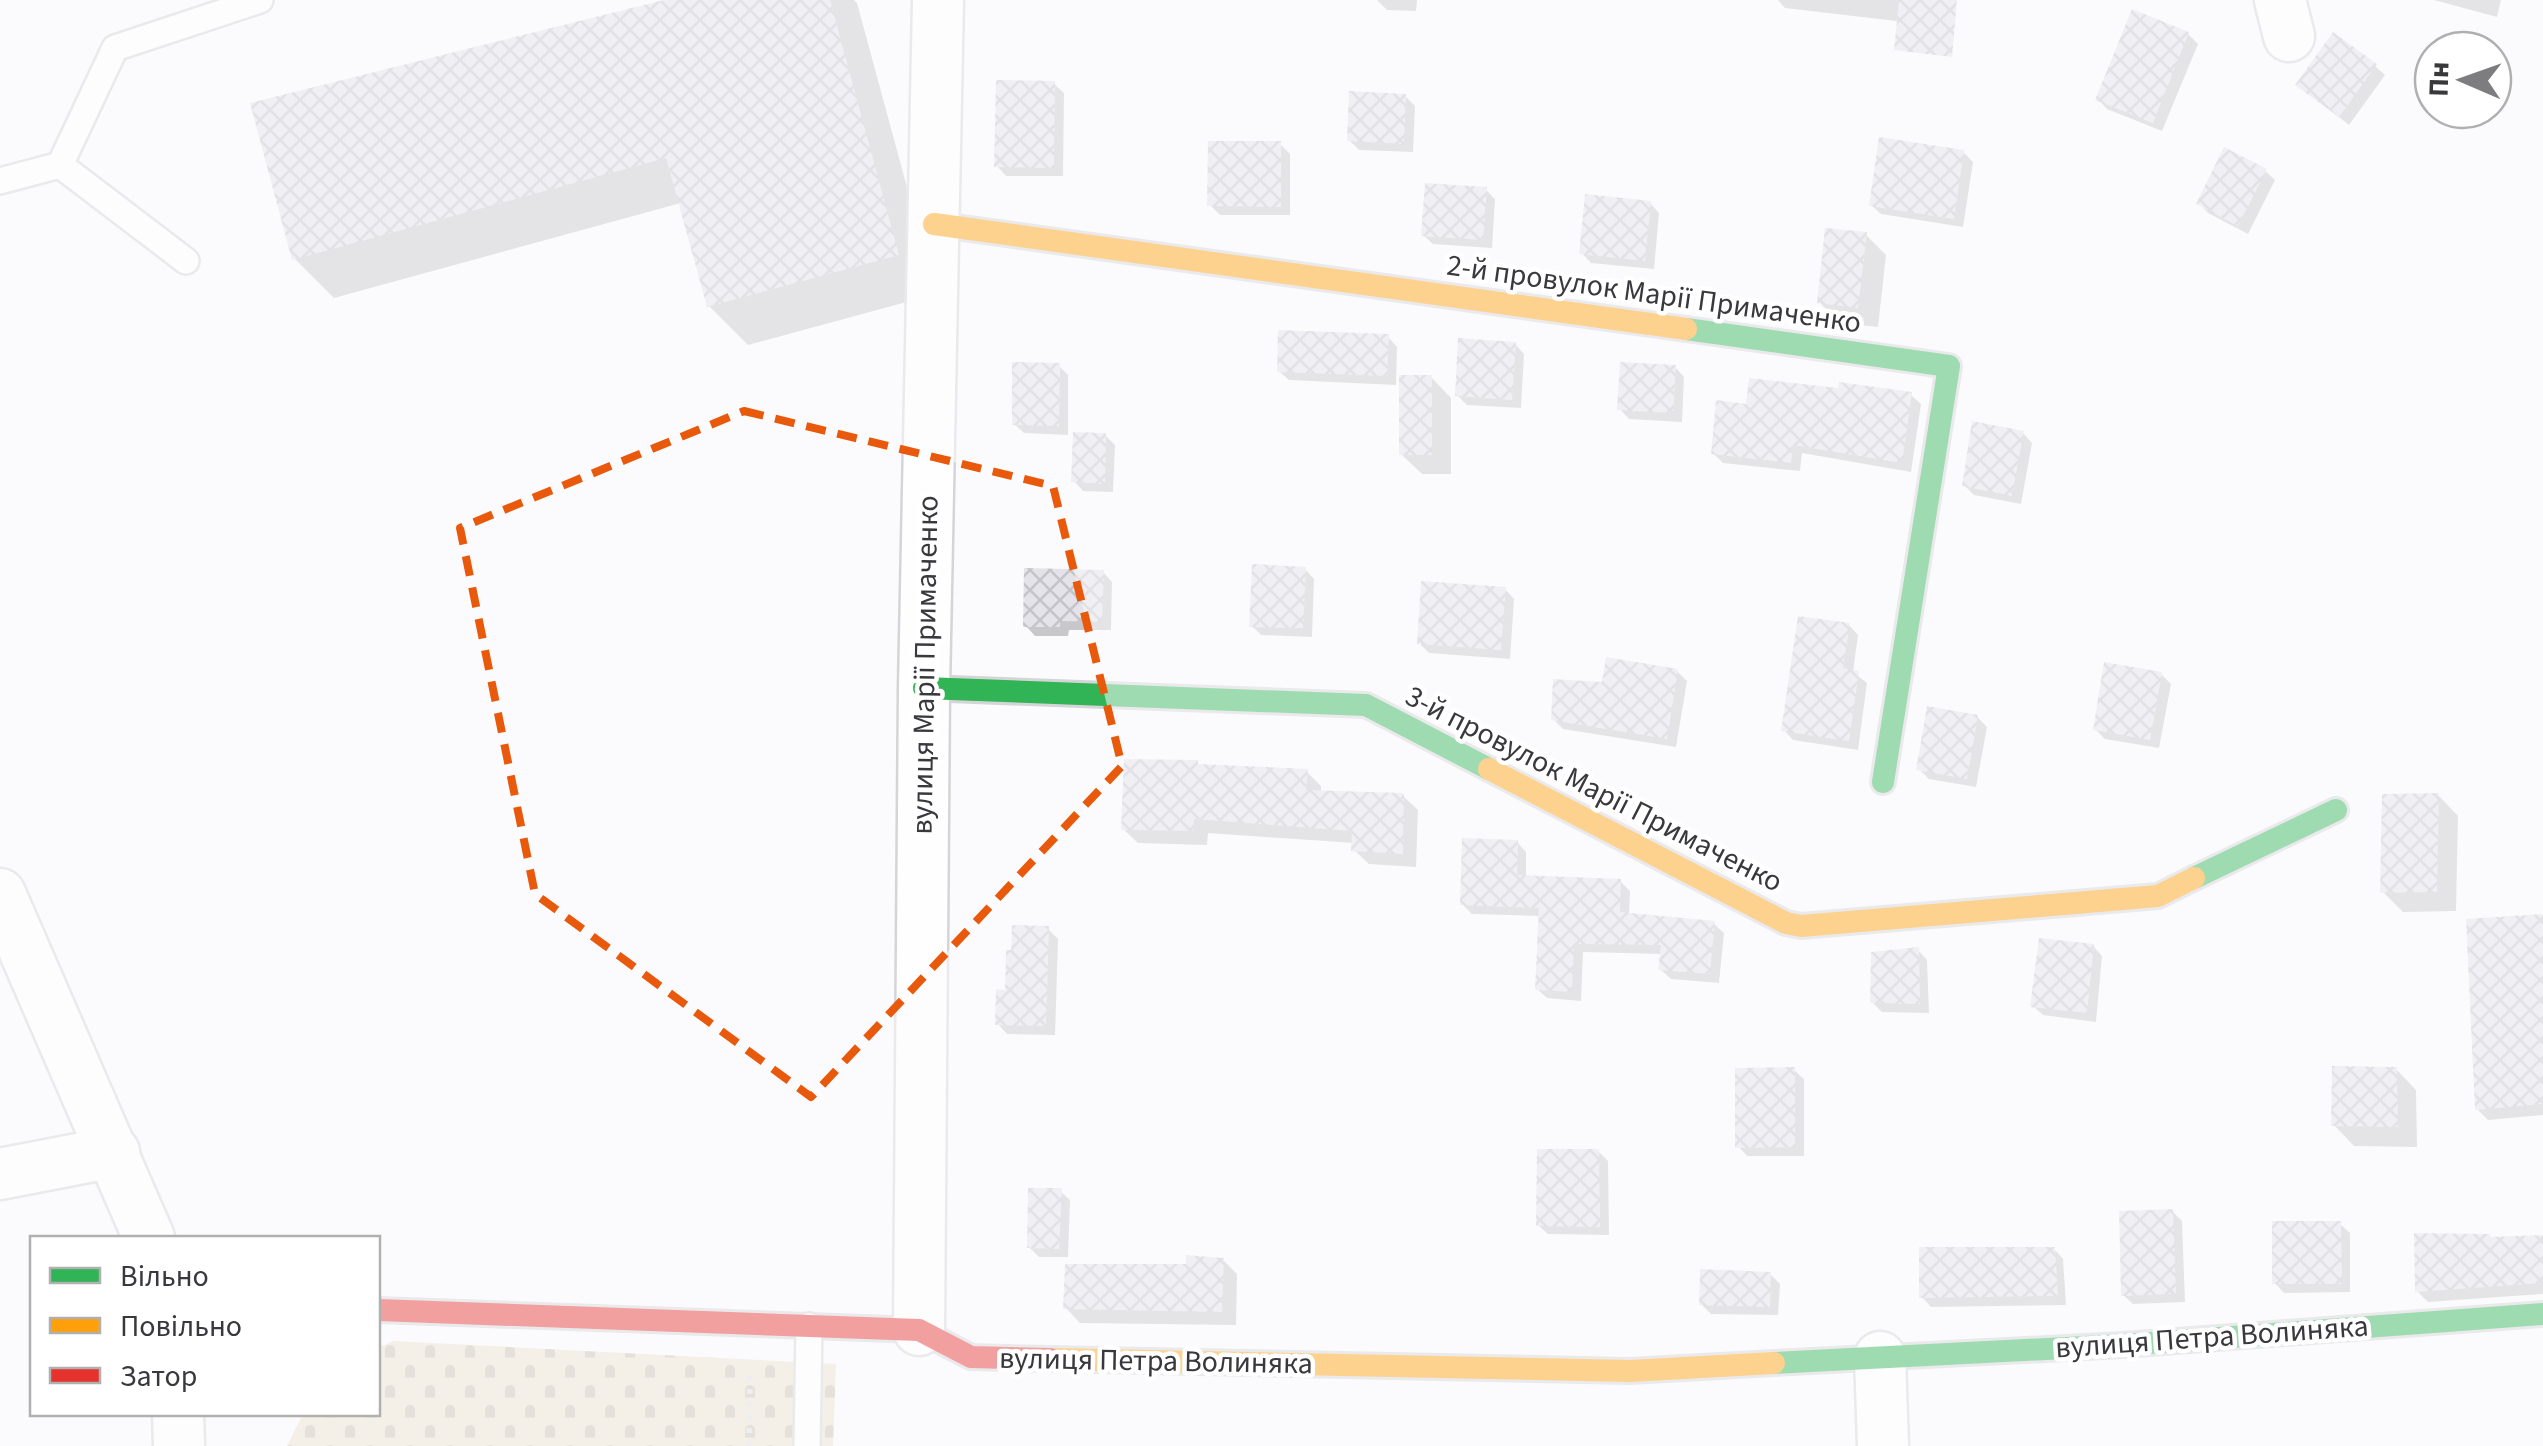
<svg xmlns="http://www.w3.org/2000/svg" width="2543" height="1446" viewBox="0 0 2543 1446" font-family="'Source Sans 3',sans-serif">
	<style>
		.cemetery { fill: url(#cemetery-stones) }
		.shadow { fill: #0003 }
		.building { fill: url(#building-cross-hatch) }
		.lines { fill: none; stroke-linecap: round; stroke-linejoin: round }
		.lane-casing { stroke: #d5d5d8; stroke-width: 30 }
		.street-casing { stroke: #d5d5d8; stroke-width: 55 }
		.fast-casing { stroke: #d5d5d8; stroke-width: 28 }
		.slow-casing { stroke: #d5d5d8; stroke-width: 28 }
		.jam-casing { stroke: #d5d5d8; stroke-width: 28 }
		.path { stroke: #dededf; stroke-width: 6; stroke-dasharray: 5 8; stroke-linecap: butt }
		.lane { stroke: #fefeff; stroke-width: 25 }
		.street { stroke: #fefeff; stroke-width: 50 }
		.fast { stroke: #30b455; stroke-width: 22 }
		.slow { stroke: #ff9f0a; stroke-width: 22 }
		.jam { stroke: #e5322d; stroke-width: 22 }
		.marked { fill: none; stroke: #e8590c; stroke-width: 8; stroke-dasharray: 20 12; stroke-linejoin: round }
		.labels { text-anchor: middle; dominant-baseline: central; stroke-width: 9; stroke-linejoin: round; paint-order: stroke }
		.street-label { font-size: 30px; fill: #39393d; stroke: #fff }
	</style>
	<defs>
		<pattern id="cemetery-stones" width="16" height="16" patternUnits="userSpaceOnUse" patternTransform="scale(2.5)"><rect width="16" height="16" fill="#eae1cc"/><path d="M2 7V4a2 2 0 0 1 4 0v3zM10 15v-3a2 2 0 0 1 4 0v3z" fill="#c9c2b0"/></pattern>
		<pattern id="building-cross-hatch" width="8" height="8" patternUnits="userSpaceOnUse" patternTransform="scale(2.5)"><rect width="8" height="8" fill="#e3e3e9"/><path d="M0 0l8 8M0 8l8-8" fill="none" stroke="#c4c4c9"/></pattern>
	</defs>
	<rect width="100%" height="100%" fill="#fbfbfd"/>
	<path class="cemetery" d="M393 1341 836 1364 833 1446H287L303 1414H378V1348Z"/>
	<g class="shadow">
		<path d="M675 0H854L857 3 936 294 748 345 709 306 681 203 334 298 295 259Z"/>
		<path d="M1377 0H1417L1416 11 1387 10Z"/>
		<path d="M1778 0H1932L1930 25 1785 8Z"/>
		<path d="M2434 0H2501L2497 17Z"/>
		<path d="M2188 34 2198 44 2162 131 2107 109 2098 99Z"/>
		<path d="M2375 66 2385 75 2349 125 2298 85Z"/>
		<path d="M1054 84 1064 93 1063 176H1006L997 166Z"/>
		<path d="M1405 96 1415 106 1413 152 1359 150 1349 140Z"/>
		<path d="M1280 144 1290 154V215H1220L1210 205Z"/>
		<path d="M1963 152 1973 162 1963 227 1881 214 1871 205Z"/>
		<path d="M2265 171 2275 180 2248 234 2208 213 2199 203Z"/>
		<path d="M1486 190 1495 199 1492 248 1433 244 1423 235Z"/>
		<path d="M1650 203 1659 213 1654 269 1591 263 1582 253Z"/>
		<path d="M1866 235 1886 255 1878 327 1840 323 1819 302Z"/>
		<path d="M1388 337 1397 347 1396 385 1289 380 1279 371Z"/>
		<path d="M1515 344 1524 354 1521 408 1467 405 1457 395Z"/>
		<path d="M1059 366 1068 375V435L1024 433 1014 424Z"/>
		<path d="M1675 367 1684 377 1682 422 1629 419 1620 409Z"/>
		<path d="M1431 377 1451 398V474H1422L1401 454Z"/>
		<path d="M1911 395 1921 404 1911 472 1802 453 1800 471 1723 463 1713 453 1748 406Z"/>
		<path d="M2023 433 2032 443 2021 504 1974 495 1964 485Z"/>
		<path d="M1105 435 1115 445 1113 492 1083 491 1074 481Z"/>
		<path d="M1305 569 1314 579 1312 637 1261 635 1252 626Z"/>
		<path d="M1103 572 1112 582 1111 630H1069L1068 636H1035L1026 626Z"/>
		<path d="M1505 589 1514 599 1510 659 1429 653 1419 643Z"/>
		<path d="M1849 625 1858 635 1853 672 1867 683 1858 750 1793 740 1784 730Z"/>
		<path d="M1677 671 1687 681 1676 747 1563 729 1553 719Z"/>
		<path d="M2161 674 2171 684 2159 748 2105 739 2095 729Z"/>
		<path d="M1977 717 1987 727 1976 787 1929 779 1919 769Z"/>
		<path d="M1197 763 1200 766 1307 772 1321 786V793L1403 796 1418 810 1416 867 1369 864 1354 850V843L1208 833 1207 845 1138 843 1123 829Z"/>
		<path d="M2438 795 2458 816 2456 911 2403 912 2383 892Z"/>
		<path d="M1517 842 1526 852V877L1620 881 1630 891 1629 915 1714 924 1724 933 1719 983 1671 979 1661 970 1662 954 1583 952 1581 1001 1547 998 1537 989 1541 916 1472 914 1462 904Z"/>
		<path d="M2543 918V1115L2488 1120 2477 1109Z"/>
		<path d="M1048 929 1058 939 1055 1035 1007 1034 998 1024 1007 993Z"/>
		<path d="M2093 946 2102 956 2096 1022 2043 1015 2033 1006Z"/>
		<path d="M1918 950 1927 960 1929 1013 1882 1012 1872 1002Z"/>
		<path d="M2396 1069 2416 1090 2417 1147 2354 1146 2334 1125Z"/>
		<path d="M1794 1070 1804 1079V1156H1747L1738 1146Z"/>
		<path d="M1598 1151 1608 1161 1609 1235 1548 1234 1538 1225Z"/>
		<path d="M1060 1191 1070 1200 1068 1257H1039L1029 1247Z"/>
		<path d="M2172 1211 2182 1221 2185 1302 2133 1304 2123 1295Z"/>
		<path d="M2340 1224 2350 1233V1292L2284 1293 2275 1283Z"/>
		<path d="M2543 1238V1294L2428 1302 2417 1291 2492 1239Z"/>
		<path d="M2054 1249 2063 1259 2066 1305 1931 1307 1922 1297Z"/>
		<path d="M1223 1260 1237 1274 1236 1325 1080 1323 1066 1308 1189 1266Z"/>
		<path d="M1770 1274 1780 1284 1778 1315 1711 1314 1701 1304Z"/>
	</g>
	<g class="building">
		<path d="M664 0H830L899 255 707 307 666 158 292 260 250 103Z"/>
		<path d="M1899 0H1957L1952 57 1894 50Z"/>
		<path d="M2132 9 2189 32 2153 123 2095 100Z"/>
		<path d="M2333 32 2377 64 2339 117 2295 85Z"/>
		<path d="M996 80 1055 81 1054 168 994 167Z"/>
		<path d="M1349 91 1406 94 1404 144 1347 141Z"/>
		<path d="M1879 137 1964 150 1954 219 1869 206Z"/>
		<path d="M1208 141H1281V207L1207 206Z"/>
		<path d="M2224 147 2267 169 2238 226 2196 204Z"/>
		<path d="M1425 183 1487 187 1483 240 1421 236Z"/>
		<path d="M1585 194 1651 201 1645 261 1579 254Z"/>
		<path d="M1825 228 1867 232 1858 308 1817 303Z"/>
		<path d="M1278 330 1389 334 1387 376 1277 372Z"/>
		<path d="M1458 338 1516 342 1512 400 1455 396Z"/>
		<path d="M1012 362 1060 363 1059 426 1012 425Z"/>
		<path d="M1620 362 1676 365 1673 413 1617 410Z"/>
		<rect x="1399" y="375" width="33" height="80"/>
		<path d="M1749 378 1838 388 1839 382 1912 392 1902 463 1793 445 1791 463 1711 454 1716 400 1746 404Z"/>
		<path d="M1972 421 2024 431 2012 496 1962 486Z"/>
		<path d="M1073 432 1106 433 1105 484 1071 482Z"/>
		<path d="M1252 564 1306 567 1303 628 1249 627Z"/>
		<path d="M1024 568 1104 570 1102 622 1060 621V627H1023Z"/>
		<path d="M1421 581 1506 587 1501 650 1417 644Z"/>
		<path d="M1798 616 1850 623 1843 668 1859 671 1849 741 1781 731Z"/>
		<path d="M1606 657 1678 669 1667 739 1551 720 1553 679 1602 682Z"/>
		<path d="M2104 662 2162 672 2150 740 2093 730Z"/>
		<path d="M1927 706 1978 715 1967 779 1916 770Z"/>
		<path d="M1124 759 1198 760V764L1308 769 1306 790 1404 793 1403 854 1351 851 1352 831 1194 819 1193 831 1121 830Z"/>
		<path d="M2439 793 2437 892 2380 893 2382 794Z"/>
		<path d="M1462 838 1518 840 1517 875 1621 879 1620 912 1715 921 1710 974 1658 970 1661 945 1574 944 1572 992 1535 990 1539 908 1460 905Z"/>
		<path d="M2543 914V1104L2475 1110 2466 919Z"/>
		<path d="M1012 925 1049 926 1046 1026 995 1025 996 989 1005 990 1006 950H1011Z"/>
		<path d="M2039 938 2094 944 2087 1013 2030 1007Z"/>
		<path d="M1919 947 1920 1004 1870 1003 1871 952Z"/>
		<path d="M2332 1066 2397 1067 2398 1127 2331 1126Z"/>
		<path d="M1795 1067V1147L1735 1148V1068Z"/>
		<path d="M1537 1149H1599L1600 1227 1536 1226Z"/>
		<path d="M1028 1188H1062L1059 1249 1027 1248Z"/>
		<path d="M2173 1209 2176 1294 2121 1296 2119 1211Z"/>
		<path d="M2272 1221H2341L2342 1284H2272Z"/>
		<path d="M2414 1233 2490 1234V1237L2543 1235V1283L2415 1292Z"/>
		<path d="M1919 1247H2055L2058 1296 1919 1298Z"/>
		<path d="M1186 1255 1224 1258 1222 1312 1063 1309 1065 1264H1186Z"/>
		<path d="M1700 1269 1771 1272 1770 1307 1699 1305Z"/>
	</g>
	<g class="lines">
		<defs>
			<g id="lane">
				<path d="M60 165 186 261"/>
				<path d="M0 181 60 165 115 48 260 0"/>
				<path d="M807 1446 809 1326"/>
			</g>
			<g id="street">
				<path d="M2280 0 2289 36"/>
				<path d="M0 894 149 1238"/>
				<path d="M0 1174 114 1152"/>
				<path d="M919 1330 924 688 938 0"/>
				<path d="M1880 1357 1883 1446"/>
				<path d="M178 1414 179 1446"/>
			</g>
			<g id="fast">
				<path d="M1686 329 1949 366 1883 782"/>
				<path d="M924 688 1366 705 1489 769"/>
				<path d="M2194 878 2336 810"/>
				<path d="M1774 1363 2123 1345 2543 1314"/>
			</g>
			<g id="slow">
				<path d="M934 224 1686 329"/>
				<path d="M1489 769 1786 923 1801 926 2158 896 2194 878"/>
				<path d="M1050 1359 1630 1371 1774 1363"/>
			</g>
			<path id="jam" d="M378 1310 919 1330 971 1357 1050 1359"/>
		</defs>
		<use href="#lane" class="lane-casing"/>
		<use href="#street" class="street-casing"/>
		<use href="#fast" class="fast-casing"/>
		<use href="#slow" class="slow-casing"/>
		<use href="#jam" class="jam-casing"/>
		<path class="path" d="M749 1446 750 1370"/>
		<use href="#lane" class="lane"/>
		<use href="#street" class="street"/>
		<use href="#fast" class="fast"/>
		<use href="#slow" class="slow"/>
		<use href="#jam" class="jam"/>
	</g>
	<path d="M0 0H2543V1446H0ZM744 411 1053 486 1122 766 811 1097 535 894 460 528Z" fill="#fbfbfd" fill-opacity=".55" fill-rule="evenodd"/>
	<path class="marked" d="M744 411 1053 486 1122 766 811 1097 535 894 460 528Z"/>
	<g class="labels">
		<g class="street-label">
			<text transform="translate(1654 294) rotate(8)">2-й провулок Марії Примаченко</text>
			<text transform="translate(925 665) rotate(-89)">вулиця Марії Примаченко</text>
			<text transform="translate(1594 789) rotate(27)">3-й провулок Марії Примаченко</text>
			<text transform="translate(2212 1337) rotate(-4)">вулиця Петра Волиняка</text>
			<text transform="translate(1156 1361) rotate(1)">вулиця Петра Волиняка</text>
		</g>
	</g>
	<rect x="30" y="1236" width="350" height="180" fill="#ffffff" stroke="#b0b0b1" stroke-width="2.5"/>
	<rect x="50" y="1268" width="50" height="15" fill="#30b455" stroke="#b0b0b1" stroke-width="2.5"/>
	<text x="120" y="1286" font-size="30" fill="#39393d">Вільно</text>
	<rect x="50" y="1318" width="50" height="15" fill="#ff9f0a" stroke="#b0b0b1" stroke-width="2.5"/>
	<text x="120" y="1336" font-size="30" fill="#39393d">Повільно</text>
	<rect x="50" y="1368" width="50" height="15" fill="#e5322d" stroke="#b0b0b1" stroke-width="2.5"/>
	<text x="120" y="1386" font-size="30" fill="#39393d">Затор</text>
	<g transform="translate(2463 80) rotate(272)"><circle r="48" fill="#ffffff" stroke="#b0b0b1" stroke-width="2.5"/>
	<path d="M0-8L18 38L0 25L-18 38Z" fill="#7d7d80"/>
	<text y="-15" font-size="28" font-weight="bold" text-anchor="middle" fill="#39393d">Пн</text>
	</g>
</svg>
